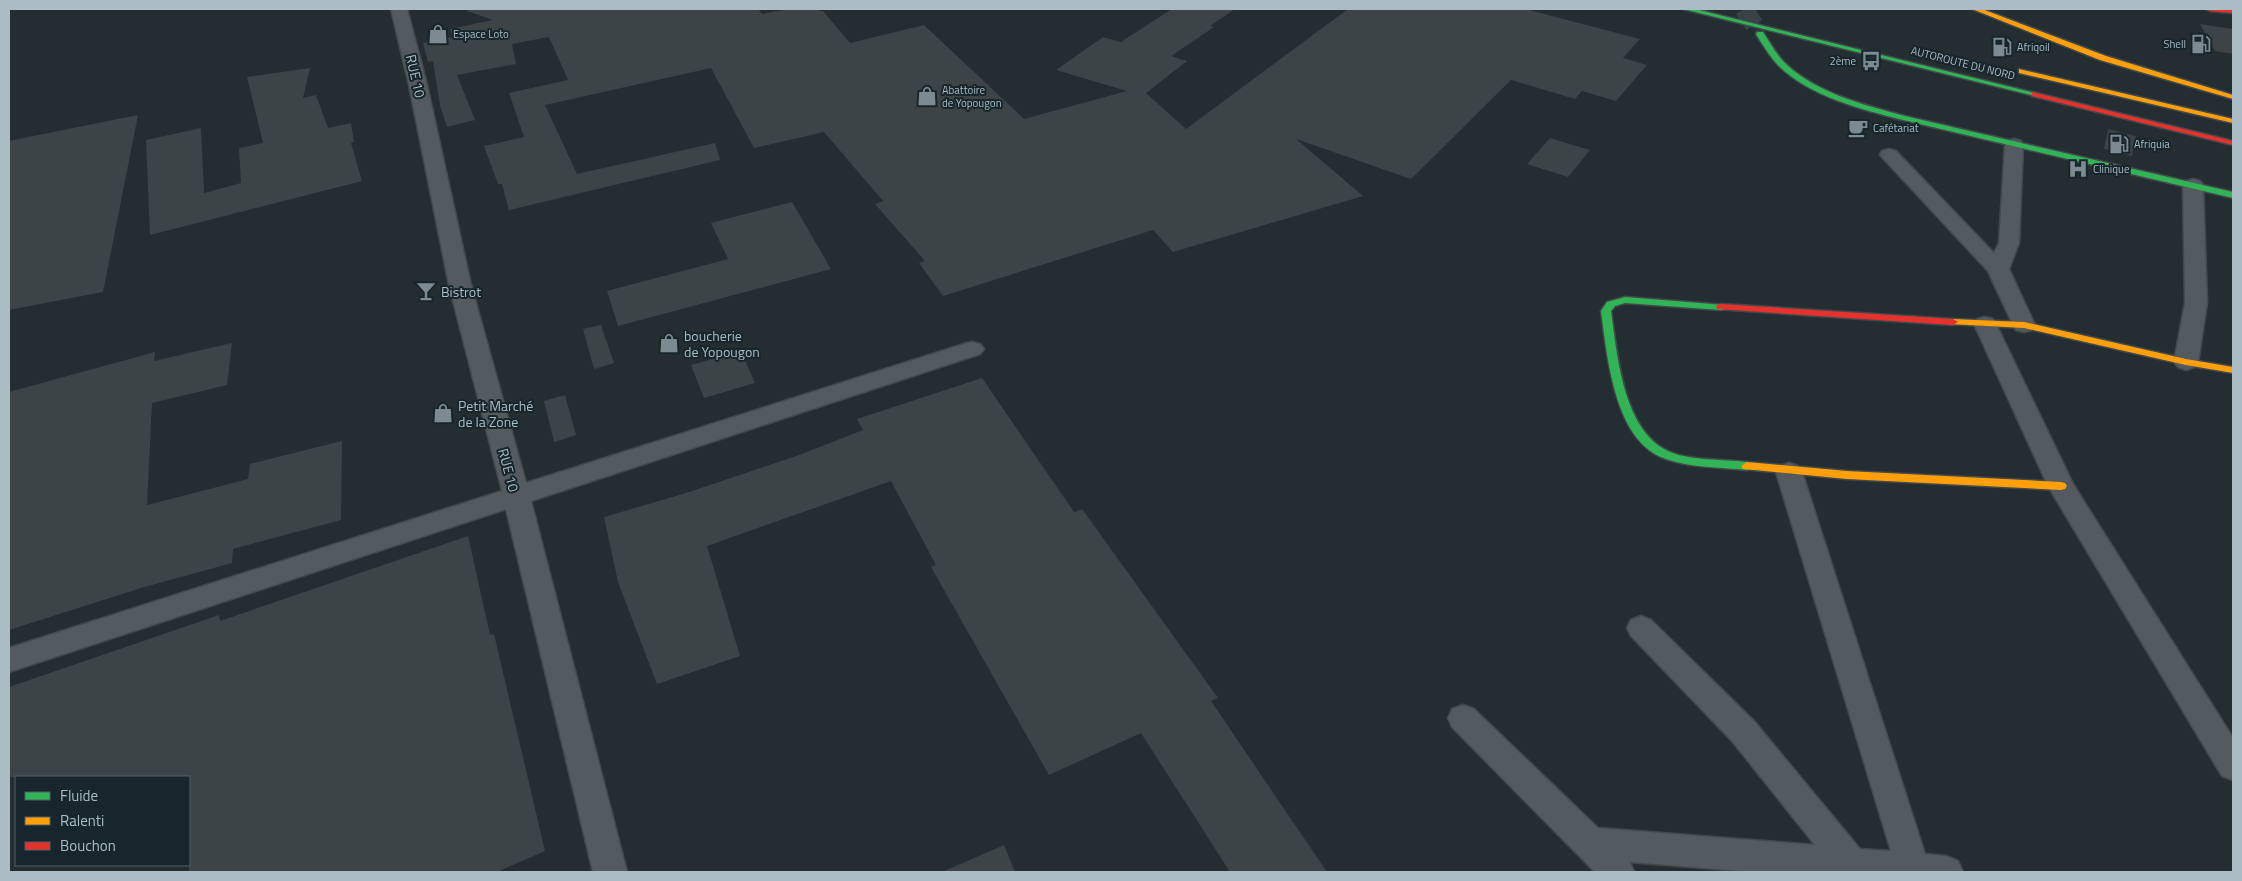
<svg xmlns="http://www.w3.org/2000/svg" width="2242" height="881" viewBox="0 0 2242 881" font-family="'Titillium Web',sans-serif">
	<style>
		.building { fill: #3c4448 }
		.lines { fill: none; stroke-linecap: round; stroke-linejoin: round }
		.primary-tunnel { stroke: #384247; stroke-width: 19; stroke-dasharray: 19 10; stroke-linecap: butt }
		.street-casing { stroke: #42494c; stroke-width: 3 }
		.fast-casing { stroke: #42494c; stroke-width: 3 }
		.slow-casing { stroke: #42494c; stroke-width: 3 }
		.jam-casing { stroke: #42494c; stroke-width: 3 }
		.street { fill: #535b60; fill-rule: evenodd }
		.fast { fill: #30b455; fill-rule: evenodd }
		.slow { fill: #ff9f0a; fill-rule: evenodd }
		.jam { fill: #e5322d; fill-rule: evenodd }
		.labels { text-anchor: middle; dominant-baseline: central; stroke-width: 4; stroke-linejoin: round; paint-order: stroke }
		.far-poi-label { font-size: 11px; fill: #abbcc5; stroke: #17252c; text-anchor: start }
		.far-street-label { font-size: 11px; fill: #abbcc5; stroke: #17252c }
		.street-label { font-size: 14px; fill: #abbcc5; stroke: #17252c }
		.poi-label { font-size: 14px; fill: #abbcc5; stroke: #17252c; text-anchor: start }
	</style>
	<rect width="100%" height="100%" fill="#242d31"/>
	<g class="building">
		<path d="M467 9H758L762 14 789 9H818L820 11H823L850 43 924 25 1024 119 1127 91 1056 70 1103 37 1121 42 1172 9H1235L1210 26 1214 27 1171 56 1187 61 1146 93 1186 129 1348 9H1525L1640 39 1623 58 1647 65 1616 101 1582 91 1575 99 1511 80 1411 179 1296 139 1363 196 1173 252 1153 230 943 296 919 263 925 261 875 204 883 201 824 132 754 148 711 68 545 105 577 174 715 143 720 160 509 210 502 184H498L484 146 524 137 509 93 568 80 549 37 512 44 516 64 457 75 475 120 447 127 440 105 433 61 428 62 423 43 453 37 450 29 493 20 467 11Z"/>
		<path d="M2200 24 2233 29V54L2215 51Z"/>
		<path d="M310 68 303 98 316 95 328 128 351 123 354 142 351 143 362 181 150 235 146 140 201 128 204 193 241 183 239 148 263 143 247 77Z"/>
		<path d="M138 115 103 292 9 310V141Z"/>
		<path d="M2108 129 2136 136 2132 156 2104 149Z"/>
		<path d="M1550 138 1590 150 1568 177 1527 164Z"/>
		<path d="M792 202 831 269 618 326 607 291 728 259 711 223Z"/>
		<path d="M601 325 614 363 594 369 583 329Z"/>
		<path d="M232 343 227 385 152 403 147 505 248 479 250 464 342 441 341 520 233 549 232 563 141 588 9 630V392L155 352 154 361Z"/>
		<path d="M741 351 755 383 704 398 691 365Z"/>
		<path d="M982 378 1074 512 1082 509 1218 698 1211 701 1327 872H1230L1141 733 1049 775 931 567 936 565 891 481 707 546 740 656 657 684 618 582 604 517 686 493 799 455 863 430 857 419Z"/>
		<path d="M565 395 576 435 554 442 544 401Z"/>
		<path d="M468 536 490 635 494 634 545 851 497 872H189V777H9V687L219 615 220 621Z"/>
		<path d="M1004 845 1015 872H942Z"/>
	</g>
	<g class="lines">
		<path class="primary-tunnel" d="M1744 9 1760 34"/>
		<defs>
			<g id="street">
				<path d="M391 9H407L427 85 471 285 526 483 964 344 972 342 980 344 984 349 980 354 531 501 627 872H593L506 509 9 672V648L502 491 449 285 409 85Z"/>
				<path d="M2014 139 2021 141 2023 145 2019 243 2009 269 2035 325 2032 330 2024 332 2016 330 2013 325 1988 271 1880 155 1882 151 1889 149 1896 151 1994 253 1999 243 2005 145 2007 141Z"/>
				<path d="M2193 179 2200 181 2203 185 2207 303 2198 362 2194 367 2186 370 2178 367 2174 362 2185 303 2183 185 2186 181Z"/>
				<path d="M1985 317 1993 319 1996 324 2073 484 2233 738V780L2222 776 2048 486 1974 324 1977 319Z"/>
				<path d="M1789 463 1798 466 1802 472 1925 854 1946 856 1958 861 1963 872H1754L1630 862 1634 872H1595L1452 727 1448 718 1452 709 1463 705 1474 709 1598 828 1815 845 1732 741 1631 636 1627 628 1631 620 1641 616 1651 620 1754 721 1860 849 1891 851 1776 472 1780 466Z"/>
			</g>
			<g id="fast">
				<path d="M1683 9H1695L2039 94 2035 96Z"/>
				<path d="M1757 32H1763C1770 43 1776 54 1785 63 1816 93 1864 105 1905 116L2233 192V198L1903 120C1863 110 1809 96 1779 66 1770 57 1763 45 1756 34Z"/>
				<path d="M1625 297 1725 305 1726 307 1725 309 1721 310 1625 303 1615 306 1611 311C1617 354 1623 430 1668 451 1689 461 1724 459 1747 462L1753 466 1751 469 1747 470C1719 467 1687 468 1661 457 1614 437 1607 355 1601 311L1607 302Z"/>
			</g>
			<g id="slow">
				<path d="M1972 9H1982L2106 56 2233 95V99L2100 60Z"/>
				<path d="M2019 69 2233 119V123L2019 73Z"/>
				<path d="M1953 319 2024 322 2186 359 2233 367V373L2186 365 2024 328 1949 324 1948 322Z"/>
				<path d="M1747 462 1847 471 2061 482 2065 483 2067 486 2065 489 2061 490 1847 479 1743 469 1741 466Z"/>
			</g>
			<g id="jam">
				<path d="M2206 9H2233V13L2210 11Z"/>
				<path d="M2032 92 2233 141V145L2032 96Z"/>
				<path d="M1721 304 1953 319 1958 322 1953 325 1717 309 1716 307 1717 305Z"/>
			</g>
		</defs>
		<use href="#street" class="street-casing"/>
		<use href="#fast" class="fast-casing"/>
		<use href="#slow" class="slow-casing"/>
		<use href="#jam" class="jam-casing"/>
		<use href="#street" class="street"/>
		<use href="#fast" class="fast"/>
		<use href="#slow" class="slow"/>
		<use href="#jam" class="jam"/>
	</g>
	<defs>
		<symbol id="shop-bare" viewBox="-9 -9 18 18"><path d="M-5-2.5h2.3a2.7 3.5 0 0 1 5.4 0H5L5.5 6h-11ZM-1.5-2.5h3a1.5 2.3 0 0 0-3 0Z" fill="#7c8a91" stroke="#17252c" stroke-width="2.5" paint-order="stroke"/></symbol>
		<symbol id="fuel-bare" viewBox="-9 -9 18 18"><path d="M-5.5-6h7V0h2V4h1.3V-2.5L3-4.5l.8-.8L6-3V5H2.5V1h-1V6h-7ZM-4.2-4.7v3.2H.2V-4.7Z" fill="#7c8a91" stroke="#17252c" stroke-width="2.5" paint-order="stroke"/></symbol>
		<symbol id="bus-bare" viewBox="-9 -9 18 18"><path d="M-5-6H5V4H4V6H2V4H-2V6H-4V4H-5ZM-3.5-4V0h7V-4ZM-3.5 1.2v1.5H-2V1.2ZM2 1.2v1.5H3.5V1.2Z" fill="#7c8a91" stroke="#17252c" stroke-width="2.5" paint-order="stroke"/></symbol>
		<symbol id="cafe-bare" viewBox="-9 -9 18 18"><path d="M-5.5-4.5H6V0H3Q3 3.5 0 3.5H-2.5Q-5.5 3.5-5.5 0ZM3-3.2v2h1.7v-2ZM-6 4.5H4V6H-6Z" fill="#7c8a91" stroke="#17252c" stroke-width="2.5" paint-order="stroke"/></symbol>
		<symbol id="hospital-bare" viewBox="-9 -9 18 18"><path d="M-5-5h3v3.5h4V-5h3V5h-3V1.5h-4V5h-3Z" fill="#7c8a91" stroke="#17252c" stroke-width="2.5" paint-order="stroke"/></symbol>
		<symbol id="bar-bare" viewBox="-9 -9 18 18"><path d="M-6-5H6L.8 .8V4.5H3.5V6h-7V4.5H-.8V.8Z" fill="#7c8a91" stroke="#17252c" stroke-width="2.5" paint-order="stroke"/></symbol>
	</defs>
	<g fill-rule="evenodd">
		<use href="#shop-bare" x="424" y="20" width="28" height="28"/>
		<use href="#fuel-bare" x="2187" y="30" width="28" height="28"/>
		<use href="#fuel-bare" x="1988" y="33" width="28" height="28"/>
		<use href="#bus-bare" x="1857" y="47" width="28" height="28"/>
		<use href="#shop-bare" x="913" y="82" width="28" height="28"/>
		<use href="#cafe-bare" x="1844" y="114" width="28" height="28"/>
		<use href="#fuel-bare" x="2105" y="130" width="28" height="28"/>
		<use href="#hospital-bare" x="2064" y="155" width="28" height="28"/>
		<use href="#bar-bare" x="412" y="277" width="28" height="28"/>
		<use href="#shop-bare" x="655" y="329" width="28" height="28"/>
		<use href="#shop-bare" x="429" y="399" width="28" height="28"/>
	</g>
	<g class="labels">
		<g class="far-poi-label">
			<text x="453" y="34">Espace Loto</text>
			<text x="2186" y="44" text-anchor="end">Shell</text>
			<text x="2017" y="47">Afriqoil</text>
			<text x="1856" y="61" text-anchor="end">2ème</text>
			<text x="942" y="90">Abattoire<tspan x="942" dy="13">de Yopougon</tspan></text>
			<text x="1873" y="128">Cafétariat</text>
			<text x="2134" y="144">Afriquia</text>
			<text x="2093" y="169">Clinique</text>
		</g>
		<g class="far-street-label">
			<text transform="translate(1963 63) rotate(14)">AUTOROUTE DU NORD</text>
		</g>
		<g class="street-label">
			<text transform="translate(416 76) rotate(77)">RUE 10</text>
			<text transform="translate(509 470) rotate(75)">RUE 10</text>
		</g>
		<g class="poi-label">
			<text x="441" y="291">Bistrot</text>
			<text x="684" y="335">boucherie<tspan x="684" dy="16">de Yopougon</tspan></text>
			<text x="458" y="405">Petit Marché<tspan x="458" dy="16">de la Zone</tspan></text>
		</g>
	</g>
	<rect width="2242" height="881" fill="none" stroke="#abbcc5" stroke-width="20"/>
	<rect x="15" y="776" width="175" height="90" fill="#17252c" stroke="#526169"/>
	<rect x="25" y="792" width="25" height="8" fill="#30b455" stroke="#526169"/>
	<text x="60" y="801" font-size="15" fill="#abbcc5">Fluide</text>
	<rect x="25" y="817" width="25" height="8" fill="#ff9f0a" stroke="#526169"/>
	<text x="60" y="826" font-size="15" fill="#abbcc5">Ralenti</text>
	<rect x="25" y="842" width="25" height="8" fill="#e5322d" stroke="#526169"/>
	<text x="60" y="851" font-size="15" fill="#abbcc5">Bouchon</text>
</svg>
